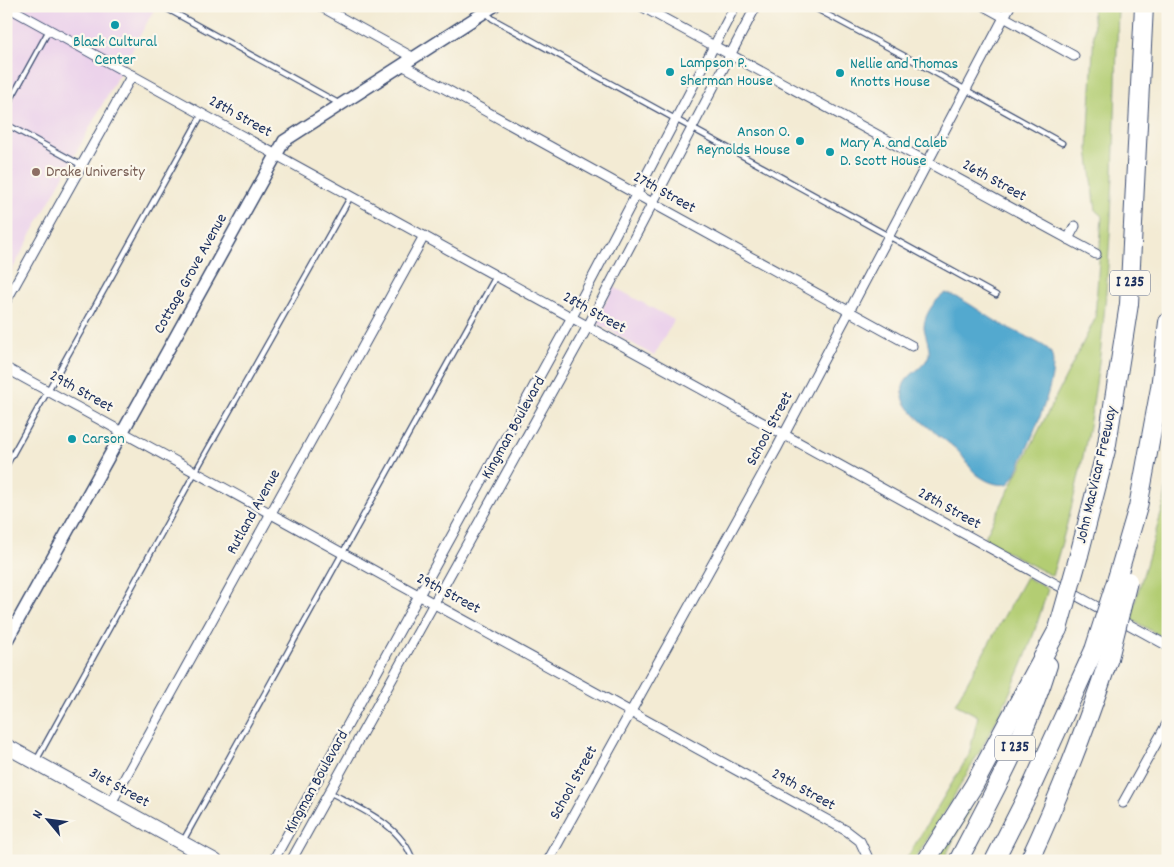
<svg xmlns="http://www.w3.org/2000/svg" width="1174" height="867" viewBox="0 0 1174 867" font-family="Dekko,sans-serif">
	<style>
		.built { fill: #ebd1eb }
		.green { fill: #b3cd73; stroke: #677e68 }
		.water { fill: #52a9cf; stroke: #366c96 }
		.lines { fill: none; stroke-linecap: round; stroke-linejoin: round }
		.service-casing { stroke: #3b4b70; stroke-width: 7 }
		.minor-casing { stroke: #3b4b70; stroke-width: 11 }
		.tertiary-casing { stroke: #3b4b70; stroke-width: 14 }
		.secondary-casing { stroke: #3b4b70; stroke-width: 16 }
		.motorway-casing { stroke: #3b4b70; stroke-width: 20 }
		.service { stroke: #fff; stroke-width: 4.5 }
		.minor { stroke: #fff; stroke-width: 9 }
		.tertiary { stroke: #fff; stroke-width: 11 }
		.secondary { stroke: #fff; stroke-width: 14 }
		.motorway { stroke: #fff; stroke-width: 18 }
		.motorway-bridge-casing { stroke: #3b4b70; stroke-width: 20; stroke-linecap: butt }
		.motorway-bridge { stroke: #fff; stroke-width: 18 }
		.culture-dot { fill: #0f9aa8; stroke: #fbf7ec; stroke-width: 2 }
		.education-dot { fill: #8d6e63; stroke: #fbf7ec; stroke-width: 2 }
		.labels { text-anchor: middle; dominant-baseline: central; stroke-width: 4.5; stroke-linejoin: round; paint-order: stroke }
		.shield { fill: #fbf7ec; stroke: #5e6b89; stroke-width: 1 }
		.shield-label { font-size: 15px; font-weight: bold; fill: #1b2f5e }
		.culture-label { font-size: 16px; fill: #0d838f; stroke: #fbf7ec; text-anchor: start }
		.street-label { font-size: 16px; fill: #1b2f5e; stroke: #fbf7ec }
		.education-label { font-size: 16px; fill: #785e54; stroke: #fbf7ec; text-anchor: start }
	</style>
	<rect width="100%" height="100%" fill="#fbf7ec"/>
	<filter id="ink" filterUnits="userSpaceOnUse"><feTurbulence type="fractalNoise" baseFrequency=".02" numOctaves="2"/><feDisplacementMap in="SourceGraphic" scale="10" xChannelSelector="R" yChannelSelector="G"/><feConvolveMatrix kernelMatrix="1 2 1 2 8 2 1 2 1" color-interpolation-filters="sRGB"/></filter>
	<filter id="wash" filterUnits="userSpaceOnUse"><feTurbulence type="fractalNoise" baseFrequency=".0096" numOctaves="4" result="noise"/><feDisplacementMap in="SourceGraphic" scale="20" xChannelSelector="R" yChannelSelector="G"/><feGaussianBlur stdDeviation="1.12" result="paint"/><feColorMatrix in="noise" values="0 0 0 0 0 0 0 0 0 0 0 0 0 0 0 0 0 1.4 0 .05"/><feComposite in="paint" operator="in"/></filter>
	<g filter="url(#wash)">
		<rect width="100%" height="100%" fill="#f3ebd4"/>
		<g class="built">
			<path d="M6 6H156L6 281Z"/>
			<path d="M614 287 674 320 654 356 599 324 598 317Z"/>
		</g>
		<g class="green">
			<path d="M1092 6H1118C1115 120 1113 234 1101 347 1092 424 1075 502 1052 576L984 539 1095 319 1102 216 1096 211 1088 149 1094 30Z"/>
			<path d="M1168 478V640L1130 619 1164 504Z"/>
			<path d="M1026 577 1048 589C1039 617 1031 645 1019 672 991 738 952 800 914 861H905L969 755 978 716 955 704Z"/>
			<path d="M967 808 969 810 943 861H933Z"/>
		</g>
		<path class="water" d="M946 293C966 299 981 313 999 323 1009 329 1045 344 1050 351 1064 372 1025 453 1015 475L1008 484C997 486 988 482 979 476 969 469 966 459 957 450 943 437 906 414 903 397 898 374 925 372 929 354 930 345 925 336 924 327 924 315 935 299 946 293Z"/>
	</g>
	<g filter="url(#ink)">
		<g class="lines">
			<defs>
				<g id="service">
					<path d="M162 6 340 104"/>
					<path d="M478 6 493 19 996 295"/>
					<path d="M811 6 912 60 1062 143"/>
					<path d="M6 108 49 30"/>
					<path d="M6 124 81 165"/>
					<path d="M6 466 202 114"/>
					<path d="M36 761 198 467 351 196"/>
					<path d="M329 792C359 808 402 825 413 861"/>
					<path d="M183 841 496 276"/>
				</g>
				<g id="minor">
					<path d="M6 6 1168 646"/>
					<path d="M320 6 414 58"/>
					<path d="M641 6 1096 254"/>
					<path d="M984 6 1074 56"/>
					<path d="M402 65 912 346"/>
					<path d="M1068 239 1075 226"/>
					<path d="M6 301 132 75"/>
					<path d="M6 368 847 831 860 841 867 856"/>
					<path d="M111 803 424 236"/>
					<path d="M1123 803 1168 722"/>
					<path d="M273 861 572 317 735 6"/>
					<path d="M291 861 588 326 756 6"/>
					<path d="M548 861 777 448 1010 6"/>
				</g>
				<path id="tertiary" d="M6 642 284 141 494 6"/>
				<path id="secondary" d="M6 746 215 861"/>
				<g id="motorway">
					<path d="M1079 555 1106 450 1129 304 1144 6"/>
					<path d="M1118 575 1138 507 1160 388 1168 322"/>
					<path d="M926 861 974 785 1058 629"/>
					<path d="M958 861C991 797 1027 734 1048 665"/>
					<path d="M994 861 1030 790 1094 650"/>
					<path d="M1029 861C1060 795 1086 727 1109 658"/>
				</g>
			</defs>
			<use href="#service" class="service-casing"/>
			<use href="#minor" class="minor-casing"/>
			<use href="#tertiary" class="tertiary-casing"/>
			<use href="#secondary" class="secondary-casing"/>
			<use href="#motorway" class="motorway-casing"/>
			<use href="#service" class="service"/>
			<use href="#minor" class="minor"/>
			<use href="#tertiary" class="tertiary"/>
			<use href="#secondary" class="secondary"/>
			<use href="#motorway" class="motorway"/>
			<defs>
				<g id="motorway-bridge">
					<path d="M1058 629 1079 555"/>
					<path d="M1094 650 1118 575"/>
					<path d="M1109 658 1128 581"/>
				</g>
			</defs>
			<use href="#motorway-bridge" class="motorway-bridge-casing"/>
			<use href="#motorway-bridge" class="motorway-bridge"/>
		</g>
	</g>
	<g class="culture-dot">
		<circle cx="115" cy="25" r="5"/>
		<circle cx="670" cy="72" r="5"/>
		<circle cx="840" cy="73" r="5"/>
		<circle cx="800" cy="141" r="5"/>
		<circle cx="830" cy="152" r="5"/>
		<circle cx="72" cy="439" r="5"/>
	</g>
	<circle class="education-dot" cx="36" cy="172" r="5"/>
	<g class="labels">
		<g class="shield">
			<rect x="1110" y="270.5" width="40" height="25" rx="4"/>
			<rect x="995" y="735.5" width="40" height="25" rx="4"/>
		</g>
		<g class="shield-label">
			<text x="1130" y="283">I 235</text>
			<text x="1015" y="748">I 235</text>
		</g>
		<g class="culture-label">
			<text x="115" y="42" text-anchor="middle">Black Cultural<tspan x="115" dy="18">Center</tspan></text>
			<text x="680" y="63">Lampson P.<tspan x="680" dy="18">Sherman House</tspan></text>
			<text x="850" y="64">Nellie and Thomas<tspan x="850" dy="18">Knotts House</tspan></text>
			<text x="790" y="132" text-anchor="end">Anson O.<tspan x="790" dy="18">Reynolds House</tspan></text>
			<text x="840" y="143">Mary A. and Caleb<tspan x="840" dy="18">D. Scott House</tspan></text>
			<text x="82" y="439">Carson</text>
		</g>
		<g class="street-label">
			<text transform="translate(240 117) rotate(29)">28th Street</text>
			<text transform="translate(994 181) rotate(29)">26th Street</text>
			<text transform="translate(664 193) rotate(29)">27th Street</text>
			<text transform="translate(191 274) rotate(-61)">Cottage Grove Avenue</text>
			<text transform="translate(594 313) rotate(29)">28th Street</text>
			<text transform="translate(81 392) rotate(29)">29th Street</text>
			<text transform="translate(514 428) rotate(-61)">Kingman Boulevard</text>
			<text transform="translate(770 429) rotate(-62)">School Street</text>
			<text transform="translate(1097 475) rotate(-77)">John MacVicar Freeway</text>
			<text transform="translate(949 509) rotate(29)">28th Street</text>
			<text transform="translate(254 512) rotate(-61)">Rutland Avenue</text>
			<text transform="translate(448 594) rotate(28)">29th Street</text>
			<text transform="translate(317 782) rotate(-61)">Kingman Boulevard</text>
			<text transform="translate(574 783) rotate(-61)">School Street</text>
			<text transform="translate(119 788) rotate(29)">31st Street</text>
			<text transform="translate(803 790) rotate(29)">29th Street</text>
		</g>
		<g class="education-label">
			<text x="46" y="172">Drake University</text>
		</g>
	</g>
	<rect width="1174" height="867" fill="none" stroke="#fbf7ec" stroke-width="25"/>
	<g transform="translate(48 820) rotate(299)" stroke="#fbf7ec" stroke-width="4" paint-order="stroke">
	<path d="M0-4L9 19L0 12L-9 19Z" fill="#1b2f5e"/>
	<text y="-8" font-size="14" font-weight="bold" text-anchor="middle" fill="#1b2f5e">N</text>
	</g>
</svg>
